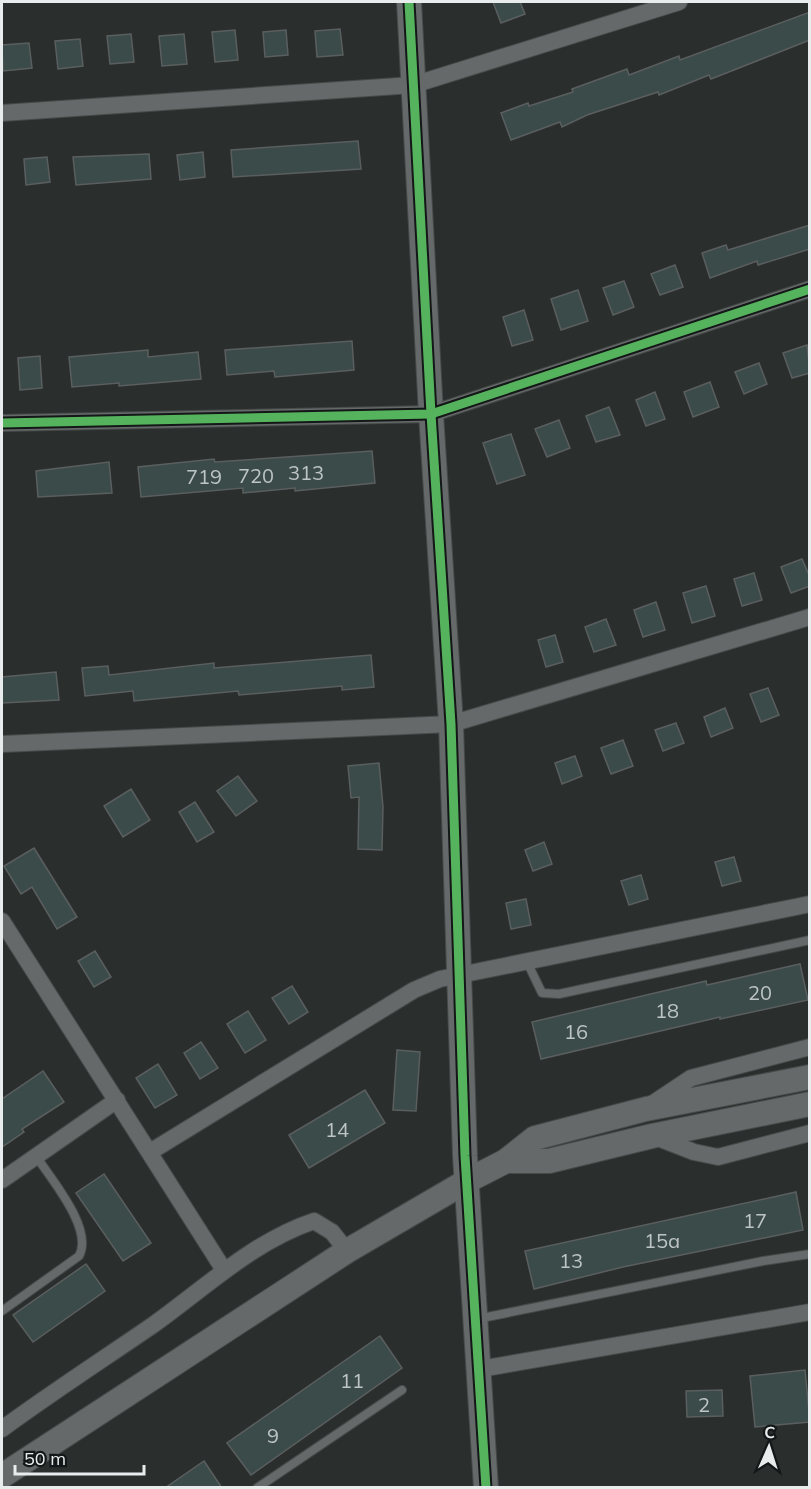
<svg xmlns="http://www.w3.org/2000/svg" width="811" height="1489" viewBox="0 0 811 1489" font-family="Mulish,sans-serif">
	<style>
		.building { fill: #3b4b4a; stroke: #5b5e5e; stroke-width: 1.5 }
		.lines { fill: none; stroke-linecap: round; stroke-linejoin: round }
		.lane-casing { stroke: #464a49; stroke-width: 10 }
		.street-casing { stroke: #464a49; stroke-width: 18 }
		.secondary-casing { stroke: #464a49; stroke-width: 26 }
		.lane { stroke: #666969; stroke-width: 8 }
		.street { stroke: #666969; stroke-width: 16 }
		.secondary { stroke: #666969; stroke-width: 24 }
		.cycleway-casing { stroke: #141717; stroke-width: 13 }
		.cycleway { stroke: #56b35d; stroke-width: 9 }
		.labels { text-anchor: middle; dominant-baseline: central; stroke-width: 4.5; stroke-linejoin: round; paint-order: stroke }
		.number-label { font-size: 20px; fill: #bdc4c4 }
	</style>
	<rect width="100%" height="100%" fill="#2a2f2e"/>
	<g class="building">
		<path d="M493 2H520L525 14 501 23Z"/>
		<path d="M810 12V40L711 79 709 75 659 95 658 92 587 115 562 127 560 122 511 140 501 113 528 103 529 106 573 92 572 89 627 69 629 75 679 56 680 60Z"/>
		<path d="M340 29 343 55 317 57 315 31Z"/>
		<path d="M235 30 238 60 215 62 212 32Z"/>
		<path d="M286 30 288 55 265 57 263 32Z"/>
		<path d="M131 34 134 62 110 64 107 36Z"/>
		<path d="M184 34 187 64 162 66 159 36Z"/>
		<path d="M80 39 83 66 58 69 55 41Z"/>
		<path d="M29 43 32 68 3 71 2 45Z"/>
		<path d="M358 141 361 169 233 177 231 150Z"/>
		<path d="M203 152 205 177 180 180 177 155Z"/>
		<path d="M149 154 151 179 76 185 73 157Z"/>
		<path d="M47 157 50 182 26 185 24 159Z"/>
		<path d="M810 225V249L758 265 757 261 710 278 702 253 726 245 728 250Z"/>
		<path d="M675 265 683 287 660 295 651 274Z"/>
		<path d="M624 281 634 307 613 315 603 288Z"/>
		<path d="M578 290 588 321 561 330 551 299Z"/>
		<path d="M524 310 533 340 512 346 503 317Z"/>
		<path d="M352 341 354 370 275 377 274 371 227 375 225 350Z"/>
		<path d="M807 345 810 373 792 378 783 353Z"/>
		<path d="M148 350V357L198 352 201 379 119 386V383L72 387 69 357Z"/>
		<path d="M40 356 42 388 20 390 18 358Z"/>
		<path d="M759 363 767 384 744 394 735 372Z"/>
		<path d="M710 382 719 407 693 417 684 392Z"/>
		<path d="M655 392 665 419 646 426 636 400Z"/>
		<path d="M609 407 620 435 596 442 586 416Z"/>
		<path d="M559 420 570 448 547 457 535 429Z"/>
		<path d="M511 434 525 475 497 484 483 443Z"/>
		<path d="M372 451 375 483 295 491V488L243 493V488L141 497 138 467 214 459 215 462Z"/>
		<path d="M109 462 112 493 38 497 36 471Z"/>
		<path d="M802 559 810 577V586L791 593 781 567Z"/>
		<path d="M754 573 762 600 742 606 734 579Z"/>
		<path d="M706 586 715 616 692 623 683 593Z"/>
		<path d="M656 602 665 630 643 637 634 610Z"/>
		<path d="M606 619 616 645 594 652 585 627Z"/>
		<path d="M555 635 563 662 546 667 538 640Z"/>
		<path d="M371 655 374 687 342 690V686L239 695 238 691 134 701 133 691 85 696 82 668 108 666 109 675 214 663V668Z"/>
		<path d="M56 672 59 700 2 703V677Z"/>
		<path d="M768 688 779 715 761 722 750 694Z"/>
		<path d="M725 708 733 728 711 737 704 717Z"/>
		<path d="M676 723 684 743 663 751 655 730Z"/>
		<path d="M623 740 633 766 611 774 601 748Z"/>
		<path d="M575 756 582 776 562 784 555 763Z"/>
		<path d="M379 763 383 807 382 850 358 849 359 797 351 798 348 766Z"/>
		<path d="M238 776 257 801 236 816 217 791Z"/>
		<path d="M131 789 150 820 123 837 104 806Z"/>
		<path d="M195 802 214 832 197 842 179 812Z"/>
		<path d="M544 842 552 864 533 871 525 850Z"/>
		<path d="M34 848 77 917 57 929 32 887 21 894 4 866Z"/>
		<path d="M734 857 741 881 722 886 715 862Z"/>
		<path d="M641 875 648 899 629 905 621 881Z"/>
		<path d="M526 899 531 925 511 929 506 903Z"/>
		<path d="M95 951 111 977 94 987 78 961Z"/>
		<path d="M800 964 808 1000 720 1019V1017L541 1059 532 1022 706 981 707 985Z"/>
		<path d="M292 986 308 1012 289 1024 272 998Z"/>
		<path d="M248 1011 266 1040 245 1053 227 1024Z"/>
		<path d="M201 1042 218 1068 200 1079 184 1053Z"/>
		<path d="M397 1050 420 1052 416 1111 393 1110Z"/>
		<path d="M158 1064 177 1095 155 1108 136 1078Z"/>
		<path d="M43 1071 64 1102 22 1129 24 1132 2 1147V1099Z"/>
		<path d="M365 1090 385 1123 309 1168 289 1135Z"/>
		<path d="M104 1174 151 1243 123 1261 76 1193Z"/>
		<path d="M796 1192 803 1230 623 1267 534 1289 525 1251Z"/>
		<path d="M86 1264 105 1291 33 1342 13 1315Z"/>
		<path d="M380 1336 402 1368 251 1475 227 1443Z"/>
		<path d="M805 1370 810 1422 755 1427 750 1376Z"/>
		<path d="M722 1390 723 1416 687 1417 686 1391Z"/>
		<path d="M204 1461 222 1488H165Z"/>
	</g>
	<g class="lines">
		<defs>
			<g id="lane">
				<path d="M527 962 542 993 559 994 810 940"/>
				<path d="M2 1311 79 1256C94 1229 51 1179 36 1156"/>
				<path d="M477 1319 763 1261 810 1254"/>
				<path d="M257 1488 402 1390"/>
			</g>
			<g id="street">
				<path d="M2 113 413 85 679 2"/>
				<path d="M2 423 431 414 810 289"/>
				<path d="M2 744 451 724 810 617"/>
				<path d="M2 921 224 1270"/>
				<path d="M649 1106 691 1078 810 1047"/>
				<path d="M653 1136 694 1152 718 1157 810 1133"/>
				<path d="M150 1152 414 990 440 979 810 904"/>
				<path d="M2 1180 117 1100"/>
				<path d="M480 1369 810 1312"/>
				<path d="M2 1429C51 1393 102 1360 153 1325 205 1288 252 1242 314 1221L332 1232 347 1251"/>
			</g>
			<g id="secondary">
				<path d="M409 2 431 414 451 724 465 1156 486 1488"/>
				<path d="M506 1161H549L652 1136 810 1104"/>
				<path d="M2 1476 347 1251 467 1181 506 1161 535 1138 646 1109 810 1077"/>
			</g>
		</defs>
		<use href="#lane" class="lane-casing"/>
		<use href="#street" class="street-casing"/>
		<use href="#secondary" class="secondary-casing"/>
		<use href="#lane" class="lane"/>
		<use href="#street" class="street"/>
		<use href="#secondary" class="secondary"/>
		<defs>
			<g id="cycleway">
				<path d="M409 2 431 414 451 724 465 1156 486 1488"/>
				<path d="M2 423 431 414 810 289"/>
			</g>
		</defs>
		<use href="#cycleway" class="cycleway-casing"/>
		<use href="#cycleway" class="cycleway"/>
	</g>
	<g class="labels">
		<g class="number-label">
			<text x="306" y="472">313</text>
			<text x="256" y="475">720</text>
			<text x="204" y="476">719</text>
			<text x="760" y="992">20</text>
			<text x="667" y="1010">18</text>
			<text x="576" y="1031">16</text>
			<text x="337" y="1129">14</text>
			<text x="755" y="1220">17</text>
			<text x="662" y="1240">15а</text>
			<text x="571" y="1260">13</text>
			<text x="352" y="1380">11</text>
			<text x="704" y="1404">2</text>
			<text x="273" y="1435">9</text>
		</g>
	</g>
	<rect width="811" height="1489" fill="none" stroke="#e8ecec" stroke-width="6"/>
	<g transform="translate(769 1447) rotate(3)" stroke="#141717" stroke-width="4.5" paint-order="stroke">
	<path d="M0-4.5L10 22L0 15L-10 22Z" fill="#e8ecec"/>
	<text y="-9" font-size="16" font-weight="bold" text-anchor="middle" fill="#e8ecec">С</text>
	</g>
	<path d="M15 1465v9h129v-9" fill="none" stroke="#e8ecec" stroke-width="3"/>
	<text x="24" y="1465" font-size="18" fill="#e8ecec" stroke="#141717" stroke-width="4.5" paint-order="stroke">50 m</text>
</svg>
